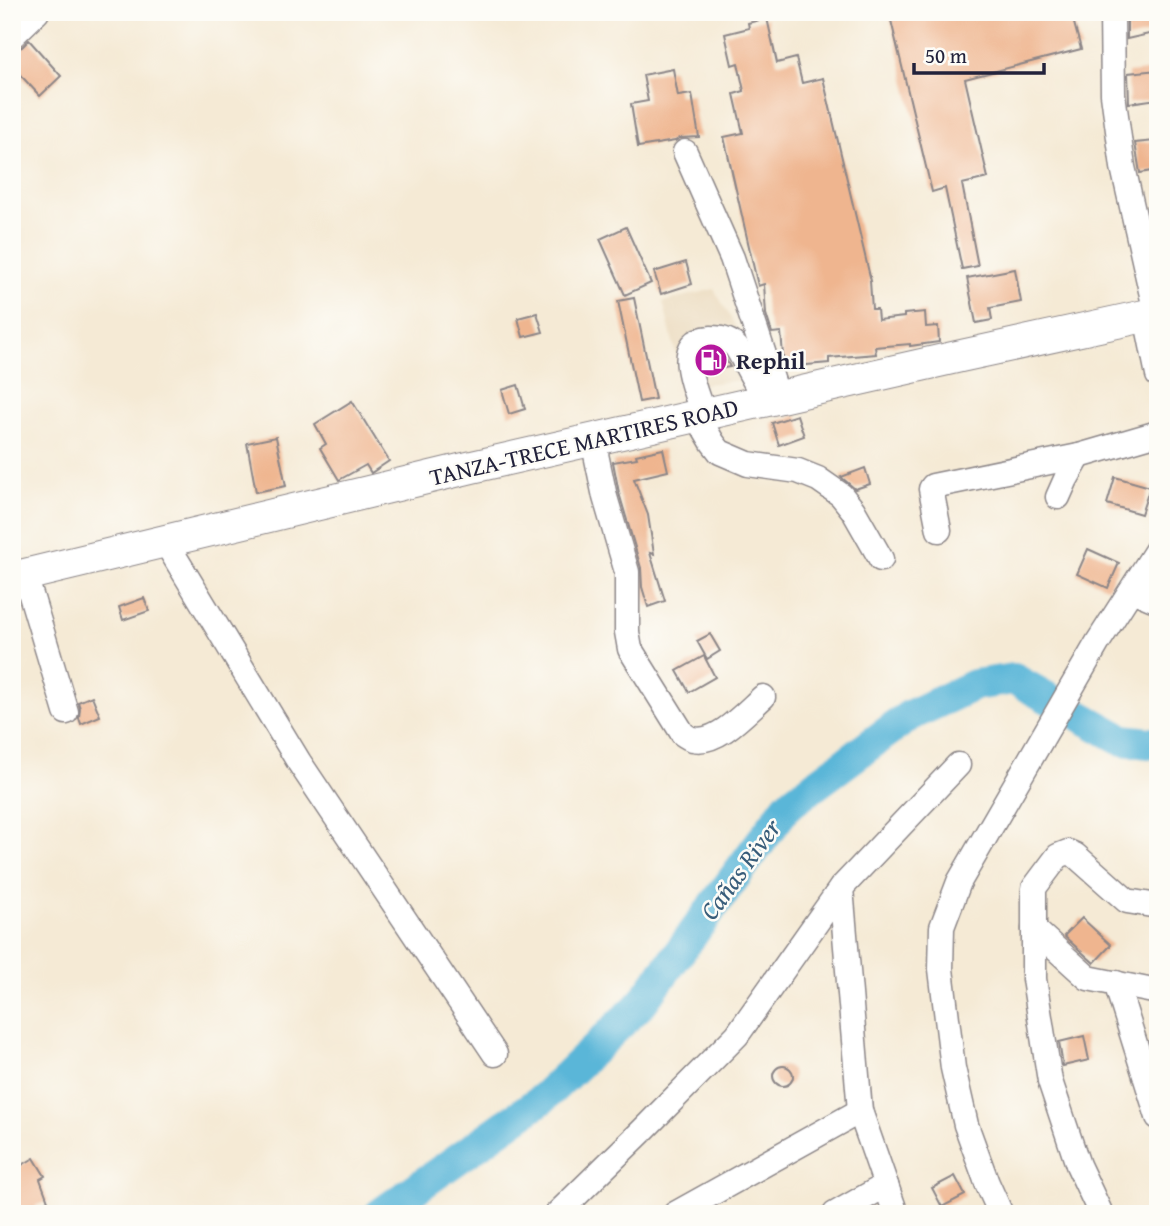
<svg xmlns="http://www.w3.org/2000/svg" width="1170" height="1226" viewBox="0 0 1170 1226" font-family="'Gentium Book Plus',serif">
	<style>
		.built { fill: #ead8ba }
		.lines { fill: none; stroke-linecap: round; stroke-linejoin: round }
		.river { stroke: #5ab6d8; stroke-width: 32 }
		.building { fill: #efb58f }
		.minor-casing { stroke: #8c8688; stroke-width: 27 }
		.major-casing { stroke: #8c8688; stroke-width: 34 }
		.minor { stroke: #fff; stroke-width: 24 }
		.major { stroke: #fff; stroke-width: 32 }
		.labels { text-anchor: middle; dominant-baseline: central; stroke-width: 5; stroke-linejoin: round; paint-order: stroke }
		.poi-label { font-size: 24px; font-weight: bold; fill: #22223b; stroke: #fdfcf7; text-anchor: start }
		.street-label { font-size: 24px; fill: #22223b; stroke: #fdfcf7 }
		.water-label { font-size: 26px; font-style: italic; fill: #385d7a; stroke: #fdfcf7 }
	</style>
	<rect width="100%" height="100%" fill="#fdfcf7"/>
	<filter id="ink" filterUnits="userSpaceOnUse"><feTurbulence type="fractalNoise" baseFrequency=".0143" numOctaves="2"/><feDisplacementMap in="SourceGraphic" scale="14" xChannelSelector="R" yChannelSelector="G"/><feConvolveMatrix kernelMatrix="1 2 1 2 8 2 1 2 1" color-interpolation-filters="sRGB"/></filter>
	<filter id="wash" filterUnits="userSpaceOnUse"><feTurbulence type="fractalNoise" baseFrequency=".00686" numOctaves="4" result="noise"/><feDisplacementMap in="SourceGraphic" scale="28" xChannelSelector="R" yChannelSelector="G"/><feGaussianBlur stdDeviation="1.57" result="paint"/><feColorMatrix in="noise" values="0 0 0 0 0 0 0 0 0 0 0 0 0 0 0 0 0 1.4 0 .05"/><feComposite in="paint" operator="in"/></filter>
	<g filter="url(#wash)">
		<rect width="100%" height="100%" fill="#f5ead5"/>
		<path class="built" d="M714 289 766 378 684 386 663 302Z"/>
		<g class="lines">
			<path class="river" d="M380 1214 542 1099 641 1004 787 806 909 716 974 685 1014 679 1123 740 1158 744"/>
		</g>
		<g id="blocks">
			<g class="building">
				<path d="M889 12H1071L1081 49 965 79 988 178 962 184 978 266 962 269 945 188 932 192Z"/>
				<path d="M1127 12H1158V32L1127 39Z"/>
				<path d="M767 18 777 63 796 58 802 83 823 78 871 281H870L872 309H877L878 320 904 317V314L925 312 926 327 938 326 939 342 910 346V344L875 347 876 354 829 358V363L784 367 781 332 772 333 766 314 764 284 758 286 724 137 743 133 734 94 744 91 738 63 732 65 725 34 749 28 748 23Z"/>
				<path d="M29 40 61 76 40 96 12 66V50L22 47Z"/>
				<path d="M673 69 678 96 692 94 699 137 680 138 675 141 638 147 631 104 648 101 643 75Z"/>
				<path d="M1158 70V99L1129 103 1128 73Z"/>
				<path d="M1155 141 1158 170 1140 173 1135 143Z"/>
				<path d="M626 227 651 283 625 295 600 239Z"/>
				<path d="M686 262 692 284 661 294 654 272Z"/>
				<path d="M1015 269 1021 302 990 308 992 320 976 323 967 278Z"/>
				<path d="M634 298 655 399 639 402 618 301Z"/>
				<path d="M537 313 543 332 523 337 518 318Z"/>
				<path d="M712 353 724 356 730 367 705 371V355Z"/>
				<path d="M518 385 525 409 509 414 502 390Z"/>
				<path d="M352 401 389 461 371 473 366 465 339 480 320 448 326 444 315 424Z"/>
				<path d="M797 415 804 436 779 445 772 423Z"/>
				<path d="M276 437 286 486 256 492 247 443Z"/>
				<path d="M663 449 668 471 634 479 648 515 654 554 650 553 665 601 648 607 642 587 641 568 619 493 613 462 637 458 636 455Z"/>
				<path d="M865 468 870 484 855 489 841 477Z"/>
				<path d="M1115 477 1150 487 1141 514 1107 504Z"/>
				<path d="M1088 549 1119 563 1108 588 1077 574Z"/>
				<path d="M144 598 149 611 123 620 119 607Z"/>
				<path d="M710 634 720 651 707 659 697 641Z"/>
				<path d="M704 656 715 677 689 692 677 671Z"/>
				<path d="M92 696 100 716 81 724 79 718 80 708 78 702Z"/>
				<path d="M1082 918 1111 945 1094 963 1064 936Z"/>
				<path d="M1084 1036 1089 1060 1063 1066 1059 1042Z"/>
				<circle cx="783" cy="1076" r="10"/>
				<path d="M34 1158 45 1176 40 1179 48 1201 35 1206 37 1209 30 1214H12V1171Z"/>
				<path d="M955 1176 965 1195 942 1207 932 1188Z"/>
			</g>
		</g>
	</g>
	<g filter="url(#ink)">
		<use href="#blocks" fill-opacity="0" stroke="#8c8688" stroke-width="2"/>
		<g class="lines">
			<defs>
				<g id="minor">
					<path d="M1112 12 1113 94 1123 167 1156 313"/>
					<path d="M12 36 37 12"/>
					<path d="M685 152 732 258 778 397"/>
					<path d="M1146 316 1158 375"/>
					<path d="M703 414C696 392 670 339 711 338 720 338 730 340 736 347 739 351 742 357 744 361 751 374 758 387 765 400"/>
					<path d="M697 416 713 443 720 452 748 464 798 471 818 479 841 495 853 510 881 559"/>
					<path d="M593 440 605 497 627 572V632L630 649 683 734C685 735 690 739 693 739 717 745 747 711 763 697"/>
					<path d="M1058 497 1066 479 1079 456"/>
					<path d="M939 530 931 489 933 486 1079 456 1158 433"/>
					<path d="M165 541 299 762 495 1054"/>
					<path d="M25 575 66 712"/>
					<path d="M1132 590 1158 601"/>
					<path d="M841 888 860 1111 896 1214"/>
					<path d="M1034 929 1088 978 1158 992"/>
					<path d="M1116 983 1158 1117"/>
					<path d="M557 1214 642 1131 737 1035 841 888 958 765"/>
					<path d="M675 1214 860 1111"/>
					<path d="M835 1214 886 1185"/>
					<path d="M1001 1214 987 1183 966 1125 953 1068 941 969 942 927 959 882 1098 642 1158 548"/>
					<path d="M1101 1214 1078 1165 1050 1081 1034 979V888L1058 856 1068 852 1075 855 1127 901 1158 906"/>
				</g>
				<path id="major" d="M12 578 472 467 961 356 1158 313"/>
			</defs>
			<use href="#minor" class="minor-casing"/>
			<use href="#major" class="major-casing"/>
			<use href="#minor" class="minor"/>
			<use href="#major" class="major"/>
		</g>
	</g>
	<defs>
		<symbol id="fuel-disc" viewBox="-11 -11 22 22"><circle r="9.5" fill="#b5179e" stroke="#fdfcf7"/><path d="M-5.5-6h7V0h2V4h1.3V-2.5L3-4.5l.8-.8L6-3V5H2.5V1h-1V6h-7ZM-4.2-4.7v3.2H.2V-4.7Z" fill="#fff"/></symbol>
	</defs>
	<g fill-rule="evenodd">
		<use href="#fuel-disc" x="692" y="341" width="38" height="38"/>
	</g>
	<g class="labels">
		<g class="poi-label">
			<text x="736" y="360">Rephil</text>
		</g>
		<g class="street-label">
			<text transform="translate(584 442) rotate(-13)">TANZA-TRECE MARTIRES ROAD</text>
		</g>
		<g class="water-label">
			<text transform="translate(740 869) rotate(-54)">Cañas River</text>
		</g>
	</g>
	<rect width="1170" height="1226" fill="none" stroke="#fdfcf7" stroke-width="42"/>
	<path d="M914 63v10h130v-10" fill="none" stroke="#22223b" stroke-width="3.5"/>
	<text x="925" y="63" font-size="21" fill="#22223b" stroke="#fdfcf7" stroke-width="5" paint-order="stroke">50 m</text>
</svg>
